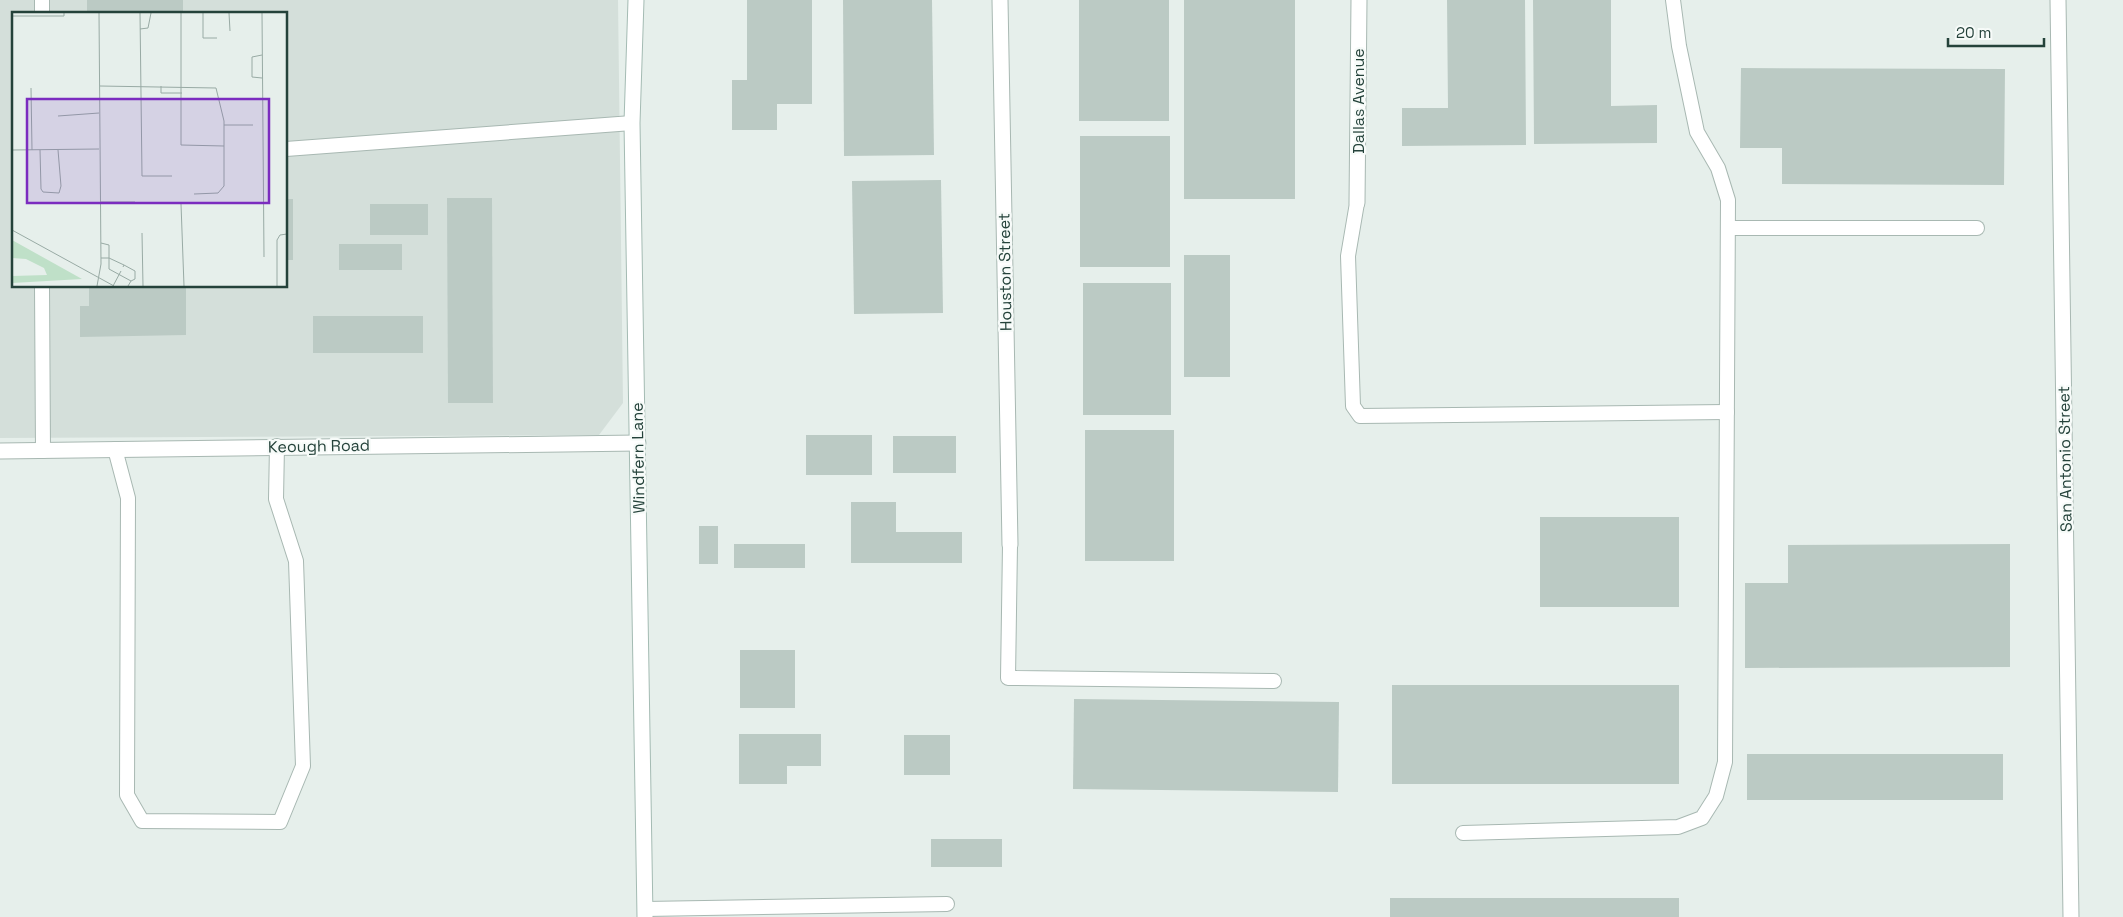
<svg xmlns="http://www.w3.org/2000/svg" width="2123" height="917" viewBox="0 0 2123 917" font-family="'Space Grotesk',sans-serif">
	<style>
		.built { fill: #d4dfda; fill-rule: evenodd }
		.building { fill: #bbcac4 }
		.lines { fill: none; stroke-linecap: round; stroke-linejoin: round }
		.lane-casing { stroke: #a8b8b2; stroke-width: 16 }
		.street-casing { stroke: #a8b8b2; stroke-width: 17 }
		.secondary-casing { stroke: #a4bbb3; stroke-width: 17 }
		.lane { stroke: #fff; stroke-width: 14 }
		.street { stroke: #fff; stroke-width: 15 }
		.secondary { stroke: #fff; stroke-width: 15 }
		.labels { text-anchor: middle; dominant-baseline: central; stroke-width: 4.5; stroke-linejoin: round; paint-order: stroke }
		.street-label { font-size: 16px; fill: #24423a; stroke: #f7fbf9 }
		.inset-road { fill: none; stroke: #98aaa4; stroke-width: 1 }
		.view { fill: #7b2cbf; fill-opacity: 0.15; stroke: #7b2cbf; stroke-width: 2.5 }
		.inset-edge { fill: none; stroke: #24423a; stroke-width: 2.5 }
	</style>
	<rect width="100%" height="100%" fill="#e6efeb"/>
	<path class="built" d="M0 0H618L623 403 599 435 0 438ZM14 14H286V286H14Z"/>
	<g class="building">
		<rect x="87" y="0" width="96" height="14"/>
		<path d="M747 0H812V104H777V130H732V80H747Z"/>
		<path d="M843 0H932L934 155 844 156Z"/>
		<rect x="1079" y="0" width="90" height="121"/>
		<rect x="1184" y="0" width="111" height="199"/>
		<path d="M1447 0H1525L1526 145 1402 146V108H1448Z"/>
		<path d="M1533 0H1611V106L1657 105V143L1534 144Z"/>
		<path d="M1741 68 2005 69 2004 185 1782 184V148H1740Z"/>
		<rect x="1080" y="136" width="90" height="131"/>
		<path d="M941 180 943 313 854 314 852 181Z"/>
		<path d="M447 198H492L493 403H448Z"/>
		<rect x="286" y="199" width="7" height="61"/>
		<rect x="370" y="204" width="58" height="31"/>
		<rect x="339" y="244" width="63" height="26"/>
		<rect x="1184" y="255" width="46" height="122"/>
		<rect x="1083" y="283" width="88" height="132"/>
		<path d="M89 286H186V335L80 337V306H89Z"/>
		<rect x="313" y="316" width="110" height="37"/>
		<rect x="1085" y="430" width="89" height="131"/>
		<rect x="806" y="435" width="66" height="40"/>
		<rect x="893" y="436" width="63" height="37"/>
		<path d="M851 502H896V532H962V563H851Z"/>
		<rect x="1540" y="517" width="139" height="90"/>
		<rect x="699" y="526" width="19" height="38"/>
		<rect x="734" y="544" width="71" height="24"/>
		<path d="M2010 544V667L1745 668V583H1788V545Z"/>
		<rect x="740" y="650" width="55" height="58"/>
		<rect x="1392" y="685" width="287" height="99"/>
		<path d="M1074 699 1339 702 1338 792 1073 789Z"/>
		<path d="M739 734H821V766H787V784H739Z"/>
		<rect x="904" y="735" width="46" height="40"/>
		<rect x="1747" y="754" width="256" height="46"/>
		<rect x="931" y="839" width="71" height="28"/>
		<rect x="1390" y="898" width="289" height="19"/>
	</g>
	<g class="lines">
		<defs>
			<g id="lane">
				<path d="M42 0V14"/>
				<path d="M286 149 632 123"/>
				<path d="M1357 203 1348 256 1353 406 1360 416 1727 412"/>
				<path d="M1728 228H1977"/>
				<path d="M42 286 43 451"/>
				<path d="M115 449 128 498 127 795 142 821 280 822 303 766 296 561 276 499 277 446"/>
				<path d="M1010 545 1008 678 1274 681"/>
				<path d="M1463 833 1678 827 1702 818 1716 796 1725 762 1728 200 1718 168 1697 132 1679 46 1673 0"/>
				<path d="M645 909 947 904"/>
			</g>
			<g id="street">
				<path d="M1000 0 1010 545"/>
				<path d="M2058 0 2071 917"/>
				<path d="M1357 203 1359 0"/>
				<path d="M0 451 638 443"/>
			</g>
			<path id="secondary" d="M636 0 632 123 645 917"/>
		</defs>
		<use href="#lane" class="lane-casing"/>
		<use href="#street" class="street-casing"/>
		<use href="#secondary" class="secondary-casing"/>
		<use href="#lane" class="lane"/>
		<use href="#street" class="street"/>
		<use href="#secondary" class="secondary"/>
	</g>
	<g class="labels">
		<g class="street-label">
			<text transform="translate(1358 101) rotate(-90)">Dallas Avenue</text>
			<text transform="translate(1005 272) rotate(-91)">Houston Street</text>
			<text transform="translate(319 446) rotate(-1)">Keough Road</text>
			<text transform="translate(638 458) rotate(-91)">Windfern Lane</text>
			<text transform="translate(2065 459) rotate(-91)">San Antonio Street</text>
		</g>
	</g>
	<g transform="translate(12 12)">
		<rect width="275" height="275" fill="#e6efeb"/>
		<path d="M0 228 70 267 0 271V264L35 263 32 256 14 247 0 246Z" fill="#bfe0c8"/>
		<path class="inset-road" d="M128 1 130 164H160M169 1V133L212 134M191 1V26H205M217 1 218 19M250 1 252 245M0 4H52V1M128 17 136 16 139 1M250 66 240 65V45L250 43M88 74 204 76 212 109V174L206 181 182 182M149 74V81H170M19 76 20 138M46 104 87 101M212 113H241M0 138 87 137M28 138 29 177 31 180 47 181 49 174 46 138M88 190H123M169 192 172 274M0 218 102 274M130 221 131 274M89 231 97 233V257L119 269 116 274M89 246H97L112 253 111 255M112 253 123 259V267L119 269M85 274 89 252 87 1M101 274 109 259M265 274V228L268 223 275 222"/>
		<path class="view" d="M15 87H257V191H15Z"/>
		<rect width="275" height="275" class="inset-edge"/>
	</g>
	<path d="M1948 38v8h96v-8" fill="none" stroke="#24423a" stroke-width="2.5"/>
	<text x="1956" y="38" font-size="15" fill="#24423a" stroke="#f7fbf9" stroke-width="4" paint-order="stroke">20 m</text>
</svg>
